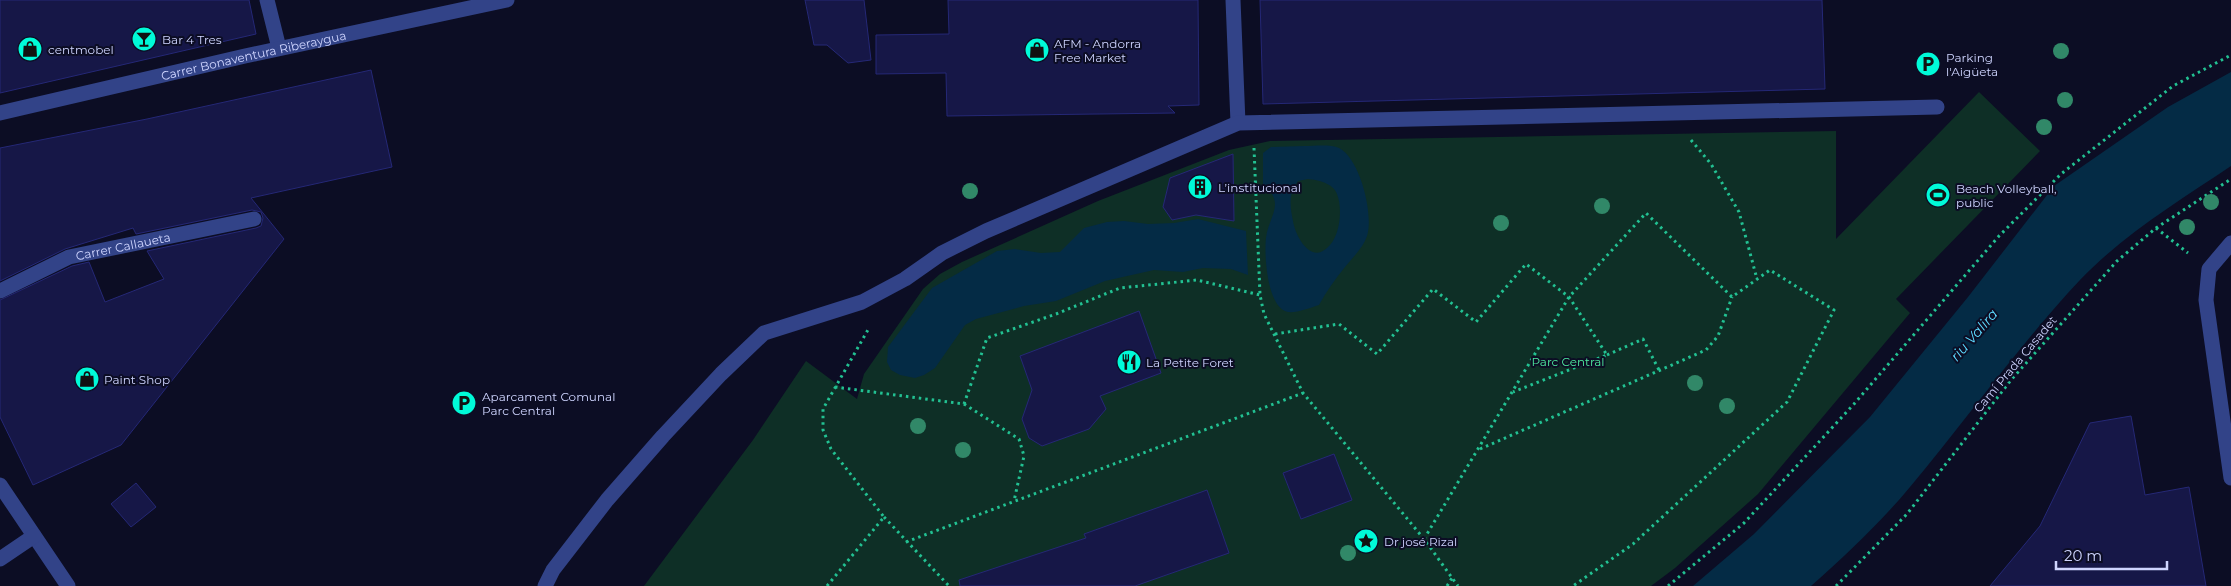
<svg xmlns="http://www.w3.org/2000/svg" width="2231" height="586" viewBox="0 0 2231 586" font-family="Montserrat,sans-serif">
	<style>
		.green { fill: #0e2f26 }
		.water { fill: #042b45; fill-rule: evenodd }
		.building { fill: #161747; stroke: #252876 }
		.lines { fill: none; stroke-linecap: round; stroke-linejoin: round }
		.path { stroke: #22c192; stroke-width: 3; stroke-dasharray: 2.5 4; stroke-linecap: butt }
		.minor { stroke: #324388; stroke-width: 15 }
		.tree { fill: #318868 }
		.labels { text-anchor: middle; dominant-baseline: central; stroke-width: 4; stroke-linejoin: round; paint-order: stroke }
		.poi-label { font-size: 12px; fill: #cfd5ff; stroke: #0c0d24; text-anchor: start }
		.street-label { font-size: 12px; fill: #cfd5ff; stroke: #0c0d24 }
		.park-label { font-size: 12px; fill: #4fec9f; stroke: #0c0d24 }
		.water-label { font-size: 14px; font-style: italic; fill: #5ddaff; stroke: #0c0d24 }
	</style>
	<rect width="100%" height="100%" fill="#0c0d24"/>
	<path class="green" d="M1979 92 2040 151 1896 299 1910 313 1758 494 1675 568 1651 586H644L753 440 806 361 857 399 864 374 923 289 940 274 962 262 1098 201 1229 150 1270 141 1836 131V239Z"/>
	<g class="water">
		<path d="M2231 72V166C2179 201 2124 234 2080 280 2019 345 1967 419 1910 487 1880 523 1846 555 1811 586H1693L1754 534 1870 417 1968 297 2054 186 2168 107Z"/>
		<path d="M1305 146C1314 146 1331 144 1339 148 1360 158 1374 215 1367 236 1363 248 1353 257 1345 267 1335 279 1326 292 1319 305 1310 308 1297 313 1288 312 1267 308 1264 255 1266 238 1268 217 1287 203 1263 185V153L1271 147ZM1308 179C1318 180 1333 183 1337 194 1343 209 1340 238 1327 248 1310 264 1295 235 1293 221 1290 206 1288 194 1298 181Z"/>
		<path d="M1198 219 1246 231 1248 275 1231 269 1203 268 1183 272 1154 270 1105 281 1056 301 1024 306 976 319 965 325 935 368 924 375 915 378 900 375 891 370 887 362 888 347 932 288 997 251 1015 249 1041 253 1060 252 1084 228 1107 222 1124 221 1148 224 1174 223Z"/>
	</g>
	<g class="building">
		<path d="M0 0H249L256 34 0 93Z"/>
		<path d="M805 0H864L871 60 848 63 827 45H814Z"/>
		<path d="M948 0H1198L1199 105 1168 106 1175 113 947 116 946 73 876 74V35L949 34Z"/>
		<path d="M1260 0H1822L1825 89 1263 104Z"/>
		<path d="M371 70 392 167 251 198 284 239 121 445 33 485 0 417V300L72 266 89 262 105 302 164 279 147 251 256 228 261 226 263 218 261 212 252 210 136 234 133 228 65 249 0 281V148L147 119Z"/>
		<path d="M1233 154 1234 221 1196 215 1172 220 1163 207 1170 178Z"/>
		<path d="M1139 311 1161 373 1100 396 1106 409 1089 429 1042 446 1029 438 1022 419 1032 390 1020 356Z"/>
		<path d="M2131 416 2145 495 2189 487 2206 586H1990L2040 526 2090 423Z"/>
		<path d="M1334 454 1352 500 1301 519 1283 473Z"/>
		<path d="M136 483 156 507 131 527 111 504Z"/>
		<path d="M1207 490 1229 553 1135 586H960L959 580 1086 538 1084 534Z"/>
	</g>
	<g class="lines">
		<g class="path">
			<path d="M1691 140 1711 164 1739 212 1757 279"/>
			<path d="M1254 148 1260 295 1264 314 1303 393 1424 539 1458 586"/>
			<path d="M2156 228 2188 253"/>
			<path d="M1275 334 1339 324 1377 354 1433 289 1476 322 1526 264 1569 297 1607 355 1513 392"/>
			<path d="M1607 355 1643 339 1659 370"/>
			<path d="M835 387 964 404 987 338 1056 314 1120 288 1197 280 1260 295"/>
			<path d="M964 404 1019 439 1024 456 1014 501"/>
			<path d="M1480 449 1706 350 1718 336 1732 297"/>
			<path d="M884 517 949 586"/>
			<path d="M1424 539 1569 297 1646 213 1732 297 1770 270 1834 310 1787 402 1633 544 1573 586"/>
			<path d="M906 542 1303 393"/>
			<path d="M827 586 884 517 831 449 823 430V409L869 328"/>
			<path d="M1447 586 1452 578"/>
			<path d="M1668 586 1744 523 1854 404 1999 236 2061 174 2173 86 2231 55"/>
			<path d="M1836 586 1907 514 2011 380 2117 261 2156 228 2231 179"/>
		</g>
		<g class="minor">
			<path d="M267 0 279 48"/>
			<path d="M1233 0 1238 123"/>
			<path id="s1" d="M0 113 245 56 507 0"/>
			<path d="M2231 243 2209 269 2206 300 2231 478"/>
			<path id="s2" d="M0 291 69 257 254 219"/>
			<path d="M0 485 68 586"/>
			<path d="M0 559 34 536"/>
			<path d="M545 586 553 570 607 500 663 436 721 374 764 333 862 302 905 279 942 253 986 231 1238 123 1937 107"/>
		</g>
	</g>
	<g class="tree">
		<circle cx="2061" cy="51" r="8"/>
		<circle cx="2065" cy="100" r="8"/>
		<circle cx="2044" cy="127" r="8"/>
		<circle cx="970" cy="191" r="8"/>
		<circle cx="2211" cy="202" r="8"/>
		<circle cx="1602" cy="206" r="8"/>
		<circle cx="1501" cy="223" r="8"/>
		<circle cx="2187" cy="227" r="8"/>
		<circle cx="1695" cy="383" r="8"/>
		<circle cx="1727" cy="406" r="8"/>
		<circle cx="918" cy="426" r="8"/>
		<circle cx="963" cy="450" r="8"/>
		<circle cx="1348" cy="553" r="8"/>
	</g>
	<defs>
		<symbol id="bar-disc" viewBox="-11 -11 22 22"><circle r="9.5" fill="#00fad8" stroke="#0c0d24"/><path d="M-6-5H6L.8 .8V4.5H3.5V6h-7V4.5H-.8V.8Z" fill="#111"/></symbol>
		<symbol id="shop-disc" viewBox="-11 -11 22 22"><circle r="9.5" fill="#00fad8" stroke="#0c0d24"/><path d="M-5-2.5h2.3a2.7 3.5 0 0 1 5.4 0H5L5.5 6h-11ZM-1.5-2.5h3a1.5 2.3 0 0 0-3 0Z" fill="#111"/></symbol>
		<symbol id="parking-disc" viewBox="-11 -11 22 22"><circle r="9.5" fill="#00fad8" stroke="#0c0d24"/><path d="M-3.5-5.5H1a3.5 3.5 0 0 1 0 7H-1V5.5H-3.5ZM-1-3.4V-.6H.8a1.4 1.4 0 0 0 0-2.8Z" fill="#111"/></symbol>
		<symbol id="building-disc" viewBox="-11 -11 22 22"><circle r="9.5" fill="#00fad8" stroke="#0c0d24"/><path d="M-4-6H4V6H1V3H-1V6H-4ZM-2.5-4.3h1.7v1.8h-1.7ZM.8-4.3h1.7v1.8H.8ZM-2.5-1h1.7V.8h-1.7ZM.8-1h1.7V.8H.8Z" fill="#111"/></symbol>
		<symbol id="stadium-disc" viewBox="-11 -11 22 22"><circle r="9.5" fill="#00fad8" stroke="#0c0d24"/><path d="M0-5a6.5 5 0 1 0 0 10a6.5 5 0 1 0 0-10ZM-3.5-1.8h7v3.6h-7Z" fill="#111"/></symbol>
		<symbol id="restaurant-disc" viewBox="-11 -11 22 22"><circle r="9.5" fill="#00fad8" stroke="#0c0d24"/><path d="M-5-6h1v4h1v-4h1v4h1v-4h1v5L-1.5 .5V6h-2V.5L-5-1ZM5-6V6H3V1.5H1.5Q1.5-4 5-6Z" fill="#111"/></symbol>
		<symbol id="sight-disc" viewBox="-11 -11 22 22"><circle r="9.5" fill="#00fad8" stroke="#0c0d24"/><path d="M0-6L1.8-2.2L6-1.7L2.9 1.2L3.7 5.4L0 3.3L-3.7 5.4L-2.9 1.2L-6-1.7L-1.8-2.2Z" fill="#111"/></symbol>
	</defs>
	<g fill-rule="evenodd">
		<use href="#bar-disc" x="130" y="25" width="28" height="28"/>
		<use href="#shop-disc" x="16" y="35" width="28" height="28"/>
		<use href="#shop-disc" x="1023" y="36" width="28" height="28"/>
		<use href="#parking-disc" x="1914" y="50" width="28" height="28"/>
		<use href="#building-disc" x="1186" y="173" width="28" height="28"/>
		<use href="#stadium-disc" x="1924" y="181" width="28" height="28"/>
		<use href="#restaurant-disc" x="1115" y="348" width="28" height="28"/>
		<use href="#shop-disc" x="73" y="365" width="28" height="28"/>
		<use href="#parking-disc" x="450" y="389" width="28" height="28"/>
		<use href="#sight-disc" x="1352" y="527" width="28" height="28"/>
	</g>
	<g class="labels">
		<g class="poi-label">
			<text x="162" y="39">Bar 4 Tres</text>
			<text x="1054" y="43">AFM - Andorra<tspan x="1054" dy="14">Free Market</tspan></text>
			<text x="48" y="49">centmobel</text>
			<text x="1946" y="57">Parking<tspan x="1946" dy="14">l'Aigüeta</tspan></text>
			<text x="1218" y="187">L’institucional</text>
			<text x="1956" y="188">Beach Volleyball,<tspan x="1956" dy="14">public</tspan></text>
			<text x="1146" y="362">La Petite Foret</text>
			<text x="104" y="379">Paint Shop</text>
			<text x="482" y="396">Aparcament Comunal<tspan x="482" dy="14">Parc Central</tspan></text>
			<text x="1384" y="541">Dr josé Rizal</text>
		</g>
		<g class="street-label">
			<text stroke="none"><textPath href="#s1" startOffset="260">Carrer Bonaventura Riberaygua</textPath></text>
			<text stroke="none"><textPath href="#s2" startOffset="132">Carrer Callaueta</textPath></text>
			<text transform="translate(2015 364) rotate(-50)">Camí Prada Casadet</text>
		</g>
		<g class="park-label">
			<text x="1568" y="361">Parc Central</text>
		</g>
		<g class="water-label">
			<text transform="translate(1974 335) rotate(-49)">riu Valira</text>
		</g>
	</g>
	<path d="M2056 561v8h111v-8" fill="none" stroke="#cfd5ff" stroke-width="2.5"/>
	<text x="2064" y="561" font-size="15" fill="#cfd5ff" stroke="#0c0d24" stroke-width="4" paint-order="stroke">20 m</text>
</svg>
